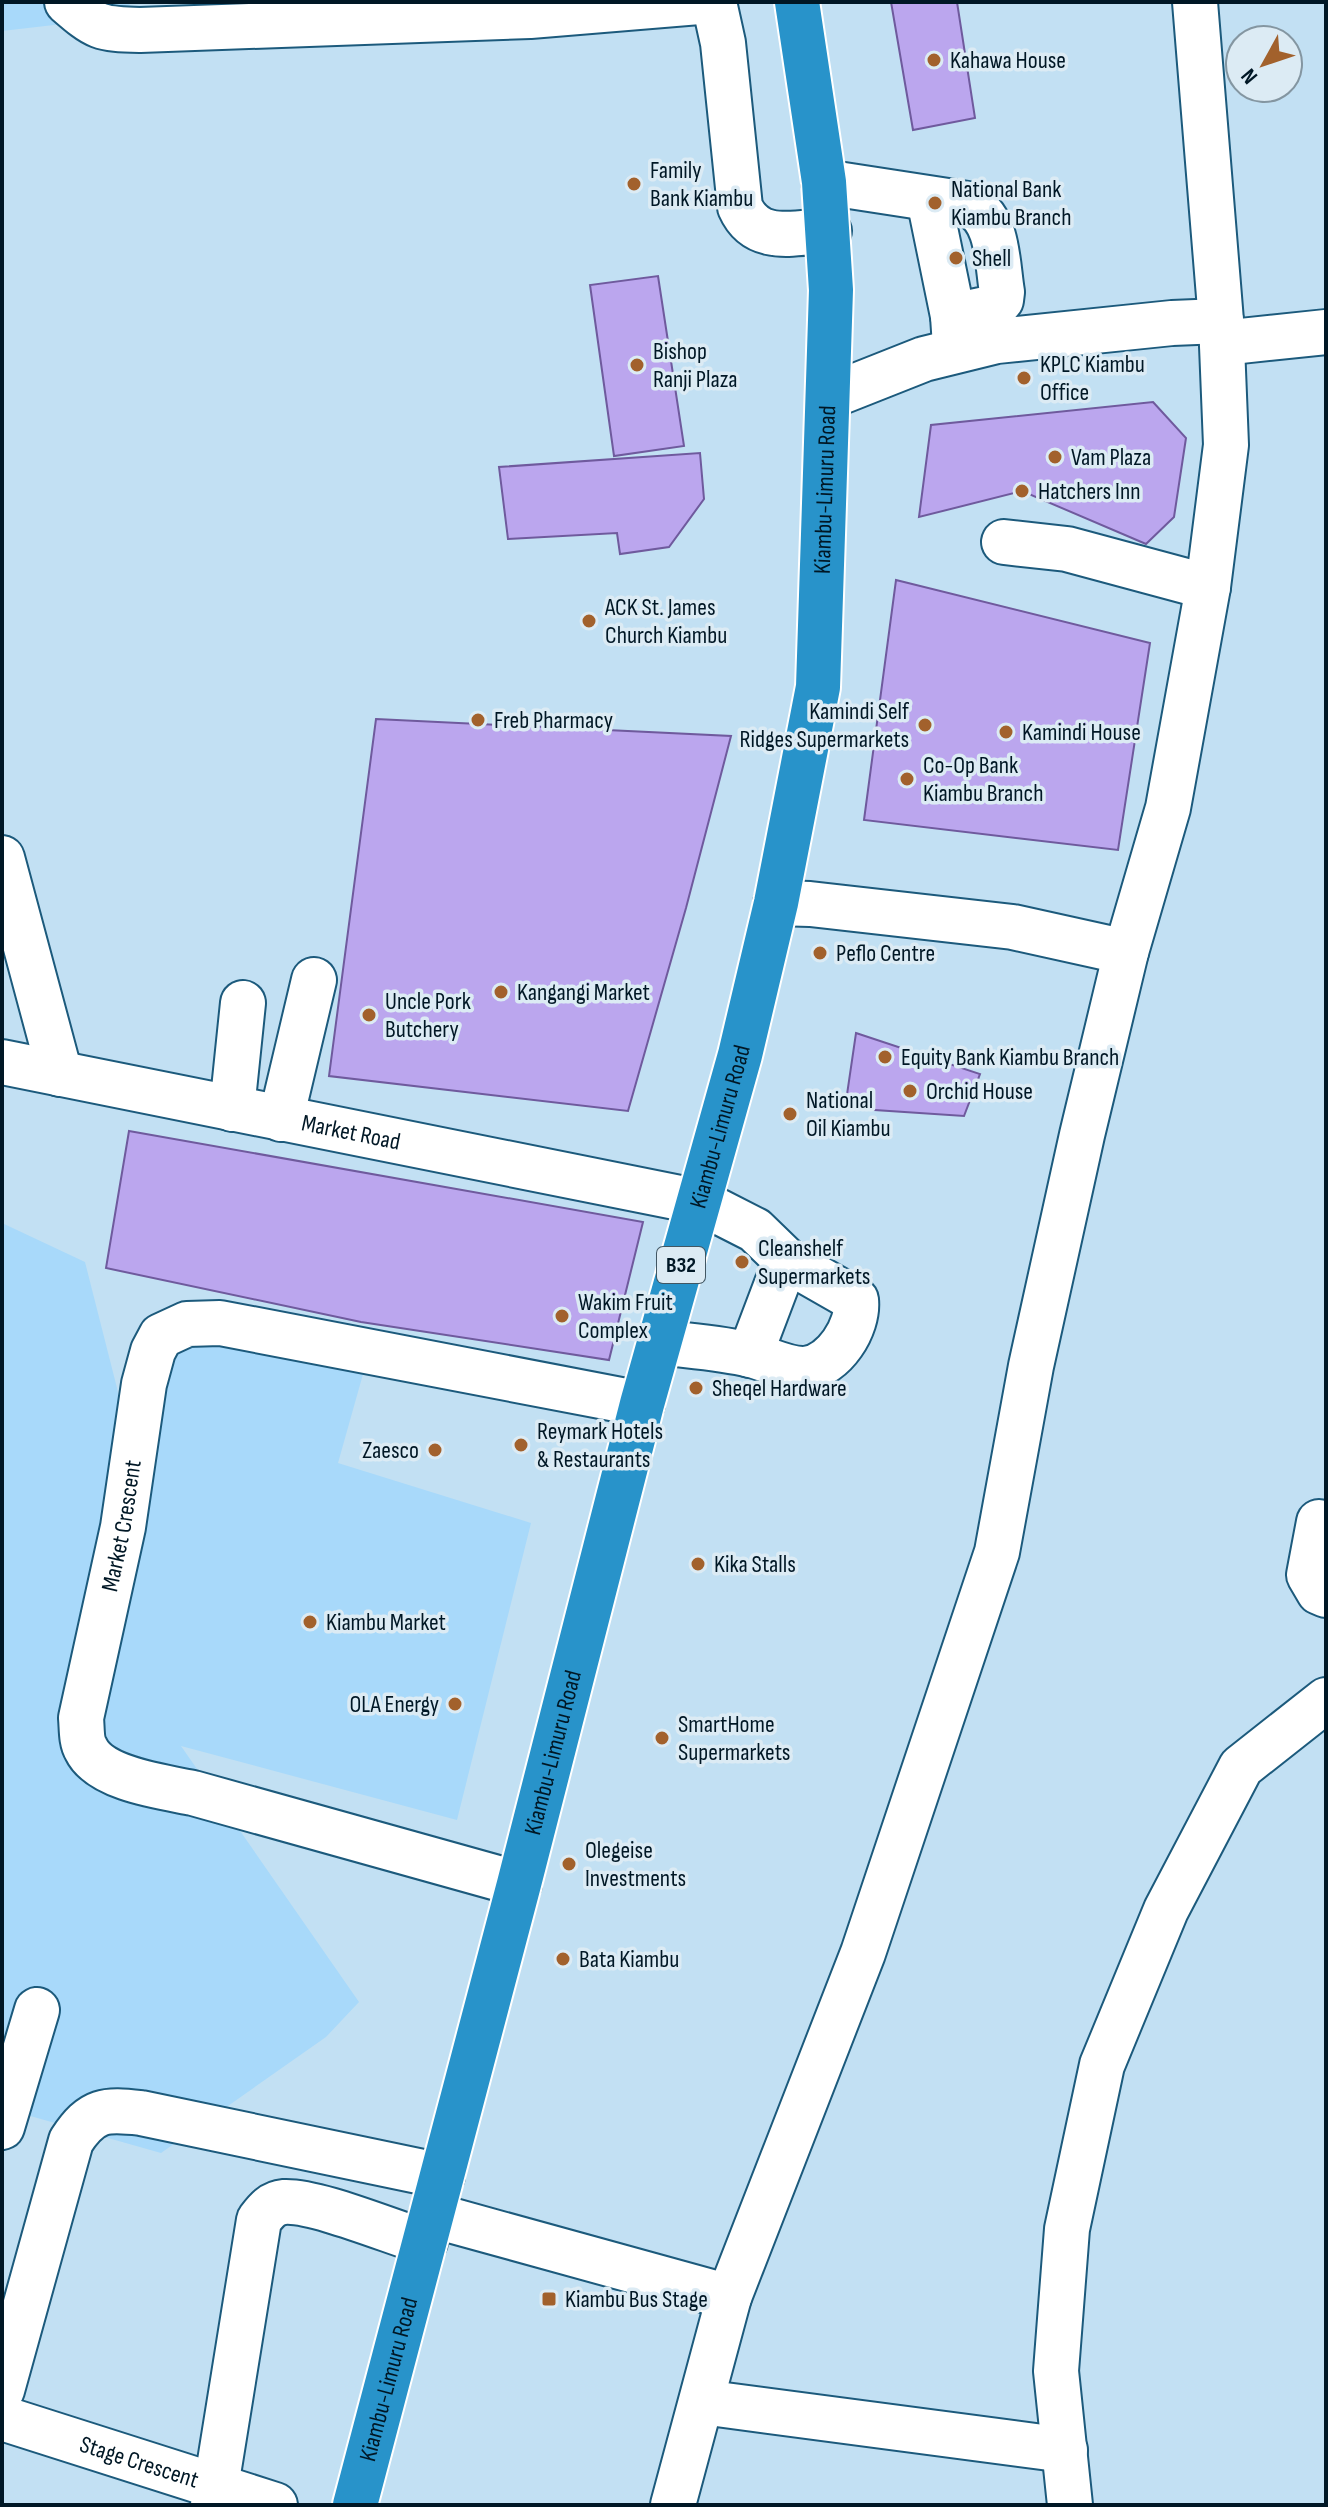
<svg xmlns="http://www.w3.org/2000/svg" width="1328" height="2507" viewBox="0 0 1328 2507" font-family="'Sofia Sans Condensed',sans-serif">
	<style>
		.built { fill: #a8d9fa }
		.building { fill: #bba6ee; stroke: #6f5a9d; stroke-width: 2 }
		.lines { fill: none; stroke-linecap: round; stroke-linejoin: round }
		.minor-casing { stroke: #1c5a7c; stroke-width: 48 }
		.highway-casing { stroke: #fff; stroke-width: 48 }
		.minor { stroke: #fff; stroke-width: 44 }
		.highway { stroke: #2893ca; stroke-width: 44 }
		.poi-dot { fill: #a2612c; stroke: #dcebf4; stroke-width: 3 }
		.labels { text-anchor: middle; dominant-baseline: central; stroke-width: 7; stroke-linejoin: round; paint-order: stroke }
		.shield { fill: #dcebf4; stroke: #425763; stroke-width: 2 }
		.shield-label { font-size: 22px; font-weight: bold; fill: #001725 }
		.poi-label { font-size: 24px; fill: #001725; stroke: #dcebf4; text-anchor: start }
		.street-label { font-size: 24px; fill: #001725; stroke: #dcebf4 }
	</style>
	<rect width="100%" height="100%" fill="#c2e0f3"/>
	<g class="built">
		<path d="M2 2H129L132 16 2 31Z"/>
		<path d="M2 1223 85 1262 117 1388 136 1500 176 1335 365 1367 338 1463 531 1523 457 1820 181 1746 359 2002 326 2037 161 2153 2 2108Z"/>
	</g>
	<g class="building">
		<path d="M891 2H957L975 118 913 130Z"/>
		<path d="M658 276 684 446 614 456 590 285Z"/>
		<path d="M1153 402 1186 438 1174 517 1146 544 1022 491 919 517 931 425Z"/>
		<path d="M700 453 704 499 669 547 620 554 617 533 508 539 499 467Z"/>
		<path d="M896 580 1150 643 1118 850 864 820Z"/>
		<path d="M376 719 731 736 686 908 628 1111 329 1076Z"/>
		<path d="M856 1033 980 1074 964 1116 845 1108Z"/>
		<path d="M129 1131 643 1222 609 1360 361 1322 106 1268Z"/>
	</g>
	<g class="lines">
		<defs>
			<g id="minor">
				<path d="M67 2C97 28 99 29 140 30L530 16 699 2"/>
				<path d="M714 2 723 43 740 207C757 245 795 232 829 231"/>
				<path d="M824 182 967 204C999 216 997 263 1002 292L1001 300 995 307 953 316"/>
				<path d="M929 199 953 316 955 346"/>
				<path d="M1222 343 1326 332"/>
				<path d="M828 397 924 359 997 341 1172 323 1221 321"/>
				<path d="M1004 542 1067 549 1208 587"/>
				<path d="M2 858 60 1074"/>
				<path d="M776 903 810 904 1013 927 1126 952"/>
				<path id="s1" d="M2 1062 700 1202 755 1230 786 1260 856 1300C859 1327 834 1366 805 1369 788 1370 768 1359 751 1355 722 1348 690 1346 659 1342"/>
				<path d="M232 1109 243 1003"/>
				<path d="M281 1119 314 980"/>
				<path d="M750 1355 786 1260"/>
				<path d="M1319 1522 1309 1575 1319 1592 1326 1595"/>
				<path id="s2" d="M519 1884 193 1793C163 1787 100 1779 86 1749 81 1741 82 1728 81 1718L123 1527 144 1384 153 1351 161 1336 187 1324 220 1323 642 1404"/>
				<path d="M2 2127 37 2010"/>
				<path d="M432 2215 729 2297 863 1953 997 1552 1031 1366 1082 1135 1126 952 1168 808 1208 587 1226 445 1221 321 1195 2"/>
				<path d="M2 2390 71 2141C92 2109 105 2109 141 2113L442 2176"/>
				<path d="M702 2402 1065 2450"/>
				<path id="s3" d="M2 2418 275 2505"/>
				<path d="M213 2505 259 2220C266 2211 272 2203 284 2202 315 2200 391 2232 425 2242"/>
				<path d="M673 2505 729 2297"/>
				<path d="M1070 2505 1056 2371 1067 2229 1102 2065 1166 1910 1241 1767 1326 1700"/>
			</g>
			<g id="highway">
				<path id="s4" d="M355 2505 519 1884 642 1404 740 1055 776 903 818 687 831 290 824 182 797 2"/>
			</g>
		</defs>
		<use href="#minor" class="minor-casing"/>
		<use href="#highway" class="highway-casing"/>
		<use href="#minor" class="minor"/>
		<use href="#highway" class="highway"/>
	</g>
	<g class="poi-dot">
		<circle cx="934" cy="60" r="8"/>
		<circle cx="634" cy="184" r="8"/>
		<circle cx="935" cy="203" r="8"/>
		<circle cx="956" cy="258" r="8"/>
		<circle cx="637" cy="365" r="8"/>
		<circle cx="1024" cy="378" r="8"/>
		<circle cx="1055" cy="457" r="8"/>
		<circle cx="1022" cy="491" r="8"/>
		<circle cx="589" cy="621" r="8"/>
		<circle cx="478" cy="720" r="8"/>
		<circle cx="925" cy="725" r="8"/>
		<circle cx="1006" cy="732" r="8"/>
		<circle cx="907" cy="779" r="8"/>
		<circle cx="820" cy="953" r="8"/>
		<circle cx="501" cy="992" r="8"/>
		<circle cx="369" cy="1015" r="8"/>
		<circle cx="885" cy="1057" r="8"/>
		<circle cx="910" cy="1091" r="8"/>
		<circle cx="790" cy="1114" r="8"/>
		<circle cx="742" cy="1262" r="8"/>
		<circle cx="562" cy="1316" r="8"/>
		<circle cx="696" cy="1388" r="8"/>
		<circle cx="521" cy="1445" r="8"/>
		<circle cx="435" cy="1450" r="8"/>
		<circle cx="698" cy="1564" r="8"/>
		<circle cx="310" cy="1622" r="8"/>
		<circle cx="455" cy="1704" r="8"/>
		<circle cx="662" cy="1738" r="8"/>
		<circle cx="569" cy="1864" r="8"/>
		<circle cx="563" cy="1959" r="8"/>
		<rect x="541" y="2291" width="16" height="16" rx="4"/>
	</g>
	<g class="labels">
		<rect class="shield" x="657" y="1247" width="48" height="36" rx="6"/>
		<g class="shield-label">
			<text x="681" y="1265">B32</text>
		</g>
		<g class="poi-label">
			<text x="950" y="60">Kahawa House</text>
			<text x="650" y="170">Family<tspan x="650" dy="28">Bank Kiambu</tspan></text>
			<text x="951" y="189">National Bank<tspan x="951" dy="28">Kiambu Branch</tspan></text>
			<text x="972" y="258">Shell</text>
			<text x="653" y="351">Bishop<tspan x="653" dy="28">Ranji Plaza</tspan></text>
			<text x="1040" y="364">KPLC Kiambu<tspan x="1040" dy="28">Office</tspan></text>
			<text x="1071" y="457">Vam Plaza</text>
			<text x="1038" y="491">Hatchers Inn</text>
			<text x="605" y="607">ACK St. James<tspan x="605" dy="28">Church Kiambu</tspan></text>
			<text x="909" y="711" text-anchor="end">Kamindi Self<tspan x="909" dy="28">Ridges Supermarkets</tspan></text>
			<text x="494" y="720">Freb Pharmacy</text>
			<text x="1022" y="732">Kamindi House</text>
			<text x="923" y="765">Co-Op Bank<tspan x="923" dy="28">Kiambu Branch</tspan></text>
			<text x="836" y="953">Peflo Centre</text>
			<text x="517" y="992">Kangangi Market</text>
			<text x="385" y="1001">Uncle Pork<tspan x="385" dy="28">Butchery</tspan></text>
			<text x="901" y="1057">Equity Bank Kiambu Branch</text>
			<text x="926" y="1091">Orchid House</text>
			<text x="806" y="1100">National<tspan x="806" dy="28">Oil Kiambu</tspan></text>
			<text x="758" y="1248">Cleanshelf<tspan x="758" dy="28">Supermarkets</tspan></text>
			<text x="578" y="1302">Wakim Fruit<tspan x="578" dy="28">Complex</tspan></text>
			<text x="712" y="1388">Sheqel Hardware</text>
			<text x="537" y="1431">Reymark Hotels<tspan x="537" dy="28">&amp; Restaurants</tspan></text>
			<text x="419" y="1450" text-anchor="end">Zaesco</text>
			<text x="714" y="1564">Kika Stalls</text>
			<text x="326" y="1622">Kiambu Market</text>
			<text x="439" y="1704" text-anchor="end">OLA Energy</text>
			<text x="678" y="1724">SmartHome<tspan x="678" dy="28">Supermarkets</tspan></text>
			<text x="585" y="1850">Olegeise<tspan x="585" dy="28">Investments</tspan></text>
			<text x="579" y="1959">Bata Kiambu</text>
			<text x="565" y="2299">Kiambu Bus Stage</text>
		</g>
		<g class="street-label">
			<text stroke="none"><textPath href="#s4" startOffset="2074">Kiambu-Limuru Road</textPath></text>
			<text stroke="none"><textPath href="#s4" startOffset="1426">Kiambu-Limuru Road</textPath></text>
			<text stroke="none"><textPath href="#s1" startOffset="356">Market Road</textPath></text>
			<text stroke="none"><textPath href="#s2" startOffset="686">Market Crescent</textPath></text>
			<text stroke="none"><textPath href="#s4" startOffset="778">Kiambu-Limuru Road</textPath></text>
			<text stroke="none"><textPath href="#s4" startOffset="130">Kiambu-Limuru Road</textPath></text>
			<text stroke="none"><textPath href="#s3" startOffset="144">Stage Crescent</textPath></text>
		</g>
	</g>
	<rect width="1328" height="2507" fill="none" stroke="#001725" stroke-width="8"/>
	<g transform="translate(1264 64) rotate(230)"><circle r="38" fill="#dcebf4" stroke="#8496a1" stroke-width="2"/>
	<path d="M0-6L14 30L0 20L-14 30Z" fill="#a2612c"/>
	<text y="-12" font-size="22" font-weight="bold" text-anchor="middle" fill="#001725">N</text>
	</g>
</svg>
